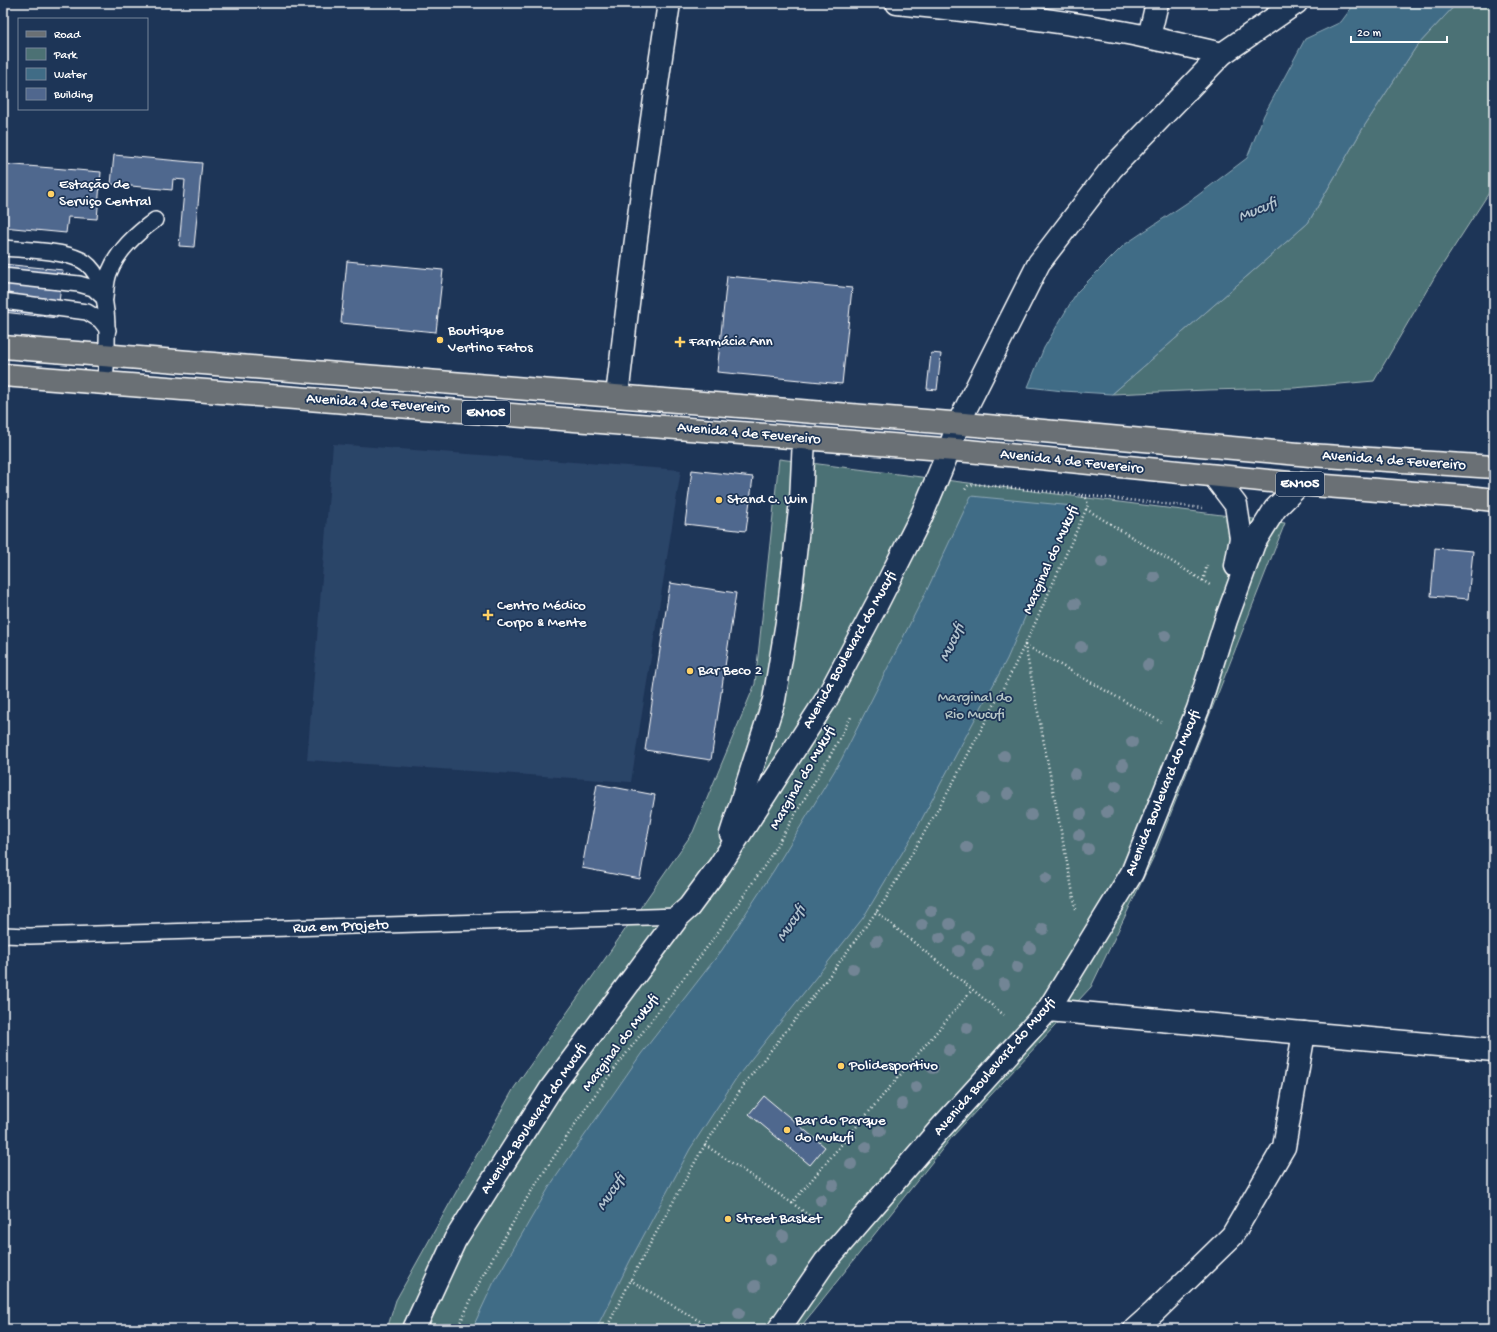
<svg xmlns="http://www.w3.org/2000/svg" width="1497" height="1332" viewBox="0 0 1497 1332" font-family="'Gochi Hand',sans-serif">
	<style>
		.built { fill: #2c4468 }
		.green { fill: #4c7174; stroke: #a6b8ba }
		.water { fill: #406c86; stroke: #8ca7b6 }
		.building { fill: #50678e; stroke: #fff }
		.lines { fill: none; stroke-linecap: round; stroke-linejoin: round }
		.service-casing { stroke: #fff; stroke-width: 18 }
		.minor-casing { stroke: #fff; stroke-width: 25 }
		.tertiary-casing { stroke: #fff; stroke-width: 25 }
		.primary-casing { stroke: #fff; stroke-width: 25 }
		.path { stroke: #fff; stroke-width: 2.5; stroke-dasharray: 1 3; stroke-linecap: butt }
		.service { stroke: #1d3557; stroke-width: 15 }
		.minor { stroke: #1d3557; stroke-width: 22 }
		.tertiary { stroke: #1d3557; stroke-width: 22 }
		.primary { stroke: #6a7074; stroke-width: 22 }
		.tree { fill: #728595 }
		.poi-dot { fill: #ffd166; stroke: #1d3557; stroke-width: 1.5 }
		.labels { text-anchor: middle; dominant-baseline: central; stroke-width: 3.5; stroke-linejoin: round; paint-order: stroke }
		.shield { fill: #1d3557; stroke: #bbc2cd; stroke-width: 1 }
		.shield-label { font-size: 14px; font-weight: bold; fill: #fff }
		.poi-label { font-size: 15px; fill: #fff; stroke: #1d3557; text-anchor: start }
		.street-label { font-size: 15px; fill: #fff; stroke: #1d3557 }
		.park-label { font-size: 15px; fill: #b7c6c7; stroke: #1d3557 }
		.water-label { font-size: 16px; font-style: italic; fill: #b3c4cf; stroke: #1d3557 }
	</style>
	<rect width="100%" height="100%" fill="#1d3557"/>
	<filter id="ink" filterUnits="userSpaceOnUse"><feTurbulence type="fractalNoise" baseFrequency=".025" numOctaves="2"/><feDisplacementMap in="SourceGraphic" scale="8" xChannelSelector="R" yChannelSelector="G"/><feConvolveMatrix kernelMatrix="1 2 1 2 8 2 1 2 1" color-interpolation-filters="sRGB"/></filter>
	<g filter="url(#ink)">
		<path class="built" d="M333 444 681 470 631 782 307 760Z"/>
		<g class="green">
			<path d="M1457 3H1494V185L1434 278 1374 381 1294 388 1207 390 1112 394 1308 223 1363 128 1416 47Z"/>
			<path d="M779 459 1285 523 1154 856 1091 987 952 1137 799 1329H387L396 1300 514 1088 595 973 693 832 755 684Z"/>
		</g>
		<g class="water">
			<path d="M1355 3H1457L1416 47 1363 128 1308 223 1112 394 1063 391 1028 387 1044 348 1077 292 1124 245 1197 196 1247 158 1264 115 1305 39 1341 22Z"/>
			<path d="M971 496 1073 506 1007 659 916 830 863 918 737 1077 690 1149 630 1261 596 1329H472L493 1284 551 1184 641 1054 722 950 774 870 841 760 925 594Z"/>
		</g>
		<g class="building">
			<path d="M114 155 202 163 194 247 179 246 185 180 173 179 172 190 111 184Z"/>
			<path d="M3 164 101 172 97 219 68 217 66 233 3 227Z"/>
			<path d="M347 261 443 270 436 332 341 323Z"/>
			<path d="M3 264 63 270 57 318 3 312Z"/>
			<path d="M727 276 852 288 842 384 717 372Z"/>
			<path d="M931 353 941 354 937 390 927 389Z"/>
			<path d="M692 470 753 477 746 531 685 524Z"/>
			<path d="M1435 548 1473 551 1468 599 1431 596Z"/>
			<path d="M670 583 736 593 711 760 645 750Z"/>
			<path d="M597 784 655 795 640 879 582 868Z"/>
			<path d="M764 1096 825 1147 810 1165 749 1114Z"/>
			<path d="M1494 1228V1243L1489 1242Z"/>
		</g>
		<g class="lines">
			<defs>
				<g id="service">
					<path d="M3 248C26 250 60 250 81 260 115 277 107 352 105 383"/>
					<path d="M3 276 79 284 93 288 104 298"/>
					<path d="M105 298C106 290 106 281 109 273 118 250 136 234 155 220"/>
					<path d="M3 301 87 312 100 320 108 330"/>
					<path d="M3 935 30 936 679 916"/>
				</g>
				<g id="minor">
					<path d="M897 3C974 11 1051 19 1127 33 1159 39 1190 47 1222 54"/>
					<path d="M1149 37 1157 3"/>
					<path d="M617 396C632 265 649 134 669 3"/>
					<path d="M958 424 1039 263 1112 168 1222 54 1296 3"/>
					<path d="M1048 1010 1494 1050"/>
					<path d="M1135 1329 1154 1312 1232 1236 1284 1147 1304 1033"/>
				</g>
				<g id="tertiary">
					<path d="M1214 476 1236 505 1241 538 1236 566"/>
					<path d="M731 834 774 700 788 616 801 501 804 438"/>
					<path d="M414 1329 455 1240 552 1087 679 916 689 907 720 865 826 700 878 602 921 517 949 450 958 424"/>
					<path d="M779 1329 825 1262 939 1130 1048 1010 1132 873 1198 709 1226 620 1254 543 1275 509 1300 484"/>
				</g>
				<g id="primary">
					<path d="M3 347 976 425 1310 455 1494 467"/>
					<path d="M3 375 968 451 1300 484 1468 497 1494 500"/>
				</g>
			</defs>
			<use href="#service" class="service-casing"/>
			<use href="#minor" class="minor-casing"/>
			<use href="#tertiary" class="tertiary-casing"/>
			<use href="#primary" class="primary-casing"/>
			<g class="path">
				<path d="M1082 495 1202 508"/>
				<path d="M1086 509 1210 585"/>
				<path d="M1203 581 1207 565"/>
				<path d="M1025 645 1076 909"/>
				<path d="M1025 645 1161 722"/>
				<path d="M876 912 1004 1015"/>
				<path d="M705 1145 792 1203 972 990"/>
				<path d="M792 1203 818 1222"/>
				<path d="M630 1280 713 1329"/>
				<path d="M457 1329 482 1277 527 1198 591 1100 711 942 765 865 831 754 851 717"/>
				<path d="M606 1329 638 1266 700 1153 745 1083 827 979 885 900 948 792 1009 677 1032 630 1088 505 1086 498 1080 495 975 484 968 486 964 491"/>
			</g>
			<use href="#service" class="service"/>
			<use href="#minor" class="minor"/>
			<use href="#tertiary" class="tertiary"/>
			<use href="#primary" class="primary"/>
		</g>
		<g class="tree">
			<circle cx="1102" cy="562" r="6"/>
			<circle cx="1154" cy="577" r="6"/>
			<circle cx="1075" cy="604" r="6"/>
			<circle cx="1165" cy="636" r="6"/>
			<circle cx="1081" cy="647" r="6"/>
			<circle cx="1148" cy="665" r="6"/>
			<circle cx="1132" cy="742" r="6"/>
			<circle cx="1004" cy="756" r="6"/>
			<circle cx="1123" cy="765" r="6"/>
			<circle cx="1075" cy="774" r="6"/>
			<circle cx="1116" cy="786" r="6"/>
			<circle cx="1008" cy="794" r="6"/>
			<circle cx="983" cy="799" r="6"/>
			<circle cx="1107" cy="812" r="6"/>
			<circle cx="1081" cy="814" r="6"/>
			<circle cx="1031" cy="815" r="6"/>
			<circle cx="1079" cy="835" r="6"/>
			<circle cx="967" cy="847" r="6"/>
			<circle cx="1088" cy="849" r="6"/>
			<circle cx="1046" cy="878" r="6"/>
			<circle cx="931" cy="911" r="6"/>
			<circle cx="950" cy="924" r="6"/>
			<circle cx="922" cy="925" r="6"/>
			<circle cx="1043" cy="929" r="6"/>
			<circle cx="968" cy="937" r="6"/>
			<circle cx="940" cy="938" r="6"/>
			<circle cx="877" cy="941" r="6"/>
			<circle cx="1030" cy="948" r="6"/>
			<circle cx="959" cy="951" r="6"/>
			<circle cx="987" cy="951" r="6"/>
			<circle cx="978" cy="965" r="6"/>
			<circle cx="1017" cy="967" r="6"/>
			<circle cx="853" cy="969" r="6"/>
			<circle cx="1004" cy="984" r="6"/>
			<circle cx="967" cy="1028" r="6"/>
			<circle cx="949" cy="1050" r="6"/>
			<circle cx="933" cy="1068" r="6"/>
			<circle cx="916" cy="1087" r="6"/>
			<circle cx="902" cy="1104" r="6"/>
			<circle cx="880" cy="1131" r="6"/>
			<circle cx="866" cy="1147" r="6"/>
			<circle cx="851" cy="1164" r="6"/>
			<circle cx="833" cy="1185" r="6"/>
			<circle cx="821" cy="1200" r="6"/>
			<circle cx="783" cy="1236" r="6"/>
			<circle cx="770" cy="1260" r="6"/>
			<circle cx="755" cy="1286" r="6"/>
			<circle cx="739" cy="1313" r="6"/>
		</g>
	</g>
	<g class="poi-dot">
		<circle cx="51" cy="194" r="4"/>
		<circle cx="440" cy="340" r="4"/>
		<path d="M678 336h4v4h4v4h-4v4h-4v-4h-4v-4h4z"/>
		<circle cx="719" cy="500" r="4"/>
		<path d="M486 609h4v4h4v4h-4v4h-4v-4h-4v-4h4z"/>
		<circle cx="690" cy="671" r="4"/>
		<circle cx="841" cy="1066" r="4"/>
		<circle cx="787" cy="1130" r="4"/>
		<circle cx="728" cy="1219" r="4"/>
	</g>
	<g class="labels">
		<g class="shield">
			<rect x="462" y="401" width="48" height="24" rx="3"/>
			<rect x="1276" y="472" width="48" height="24" rx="3"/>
		</g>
		<g class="shield-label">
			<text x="486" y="413">EN105</text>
			<text x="1300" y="484">EN105</text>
		</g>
		<g class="poi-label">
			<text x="59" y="185">Estação de<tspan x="59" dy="17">Serviço Central</tspan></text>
			<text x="448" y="331">Boutique<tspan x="448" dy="17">Vertino Fatos</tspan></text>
			<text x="689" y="342">Farmácia Ann</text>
			<text x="727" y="500">Stand C. Win</text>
			<text x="497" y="606">Centro Médico<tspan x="497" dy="17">Corpo &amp; Mente</tspan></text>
			<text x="698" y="671">Bar Beco 2</text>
			<text x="849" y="1066">Polidesportivo</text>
			<text x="795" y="1121">Bar do Parque<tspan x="795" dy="17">do Mukufi</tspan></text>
			<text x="736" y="1219">Street Basket</text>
		</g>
		<g class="street-label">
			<text transform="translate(378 404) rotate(4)">Avenida 4 de Fevereiro</text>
			<text transform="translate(749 434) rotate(5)">Avenida 4 de Fevereiro</text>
			<text transform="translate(1394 461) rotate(4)">Avenida 4 de Fevereiro</text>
			<text transform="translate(1072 462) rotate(6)">Avenida 4 de Fevereiro</text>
			<text transform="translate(1051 560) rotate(-66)">Marginal do Mukufi</text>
			<text transform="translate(850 650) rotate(-61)">Avenida Boulevard do Mucufi</text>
			<text transform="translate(803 778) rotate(-60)">Marginal do Mukufi</text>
			<text transform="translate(1163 793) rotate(-68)">Avenida Boulevard do Mucufi</text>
			<text transform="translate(341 927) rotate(-2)">Rua em Projeto</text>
			<text transform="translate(621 1043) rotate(-53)">Marginal do Mukufi</text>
			<text transform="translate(995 1067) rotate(-49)">Avenida Boulevard do Mucufi</text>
			<text transform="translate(534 1119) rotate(-56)">Avenida Boulevard do Mucufi</text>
		</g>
		<g class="park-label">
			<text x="975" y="698">Marginal do<tspan x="975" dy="17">Rio Mucufi</tspan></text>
		</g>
		<g class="water-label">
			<text transform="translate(1258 211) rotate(-23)">Mucufi</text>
			<text transform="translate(953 643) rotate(-65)">Mucufi</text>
			<text transform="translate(792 924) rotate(-56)">Mucufi</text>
			<text transform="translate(612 1193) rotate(-56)">Mucufi</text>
		</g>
	</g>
	<rect width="1497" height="1332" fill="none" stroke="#1d3557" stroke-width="16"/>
	<rect x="8" y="8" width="1481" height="1316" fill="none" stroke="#fff" stroke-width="1.5" filter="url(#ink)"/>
	<rect x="18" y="18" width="130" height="92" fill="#1d3557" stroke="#77869a"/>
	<rect x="26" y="31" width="20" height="6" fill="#6a7074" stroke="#77869a"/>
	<text x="54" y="38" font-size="12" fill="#ffffff">Road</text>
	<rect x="26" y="48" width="20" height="12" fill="#4c7174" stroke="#77869a"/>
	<text x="54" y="58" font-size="12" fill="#ffffff">Park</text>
	<rect x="26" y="68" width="20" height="12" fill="#406c86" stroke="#77869a"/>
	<text x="54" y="78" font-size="12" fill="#ffffff">Water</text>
	<rect x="26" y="88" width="20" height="12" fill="#50678e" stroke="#77869a"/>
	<text x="54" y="98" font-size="12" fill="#ffffff">Building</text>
	<path d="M1351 36v6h96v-6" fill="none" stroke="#ffffff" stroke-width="2"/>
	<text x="1357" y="36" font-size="12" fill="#ffffff" stroke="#1d3557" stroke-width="3" paint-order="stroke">20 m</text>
</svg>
